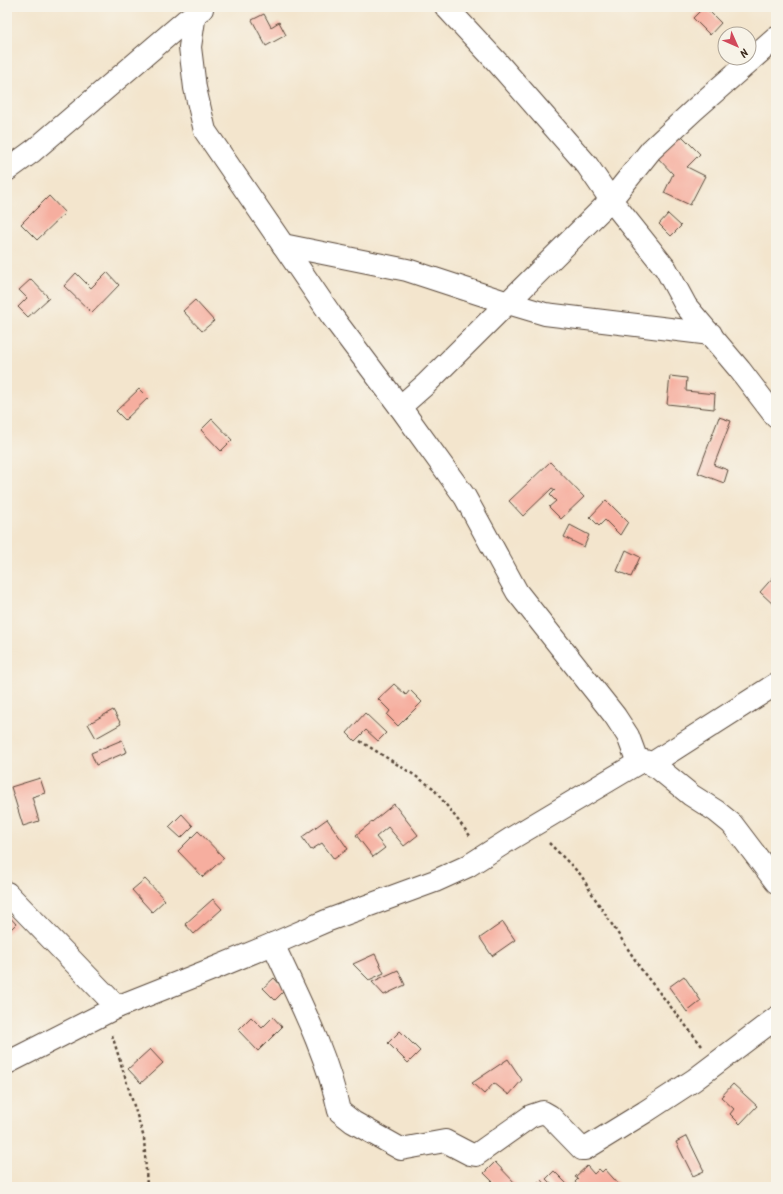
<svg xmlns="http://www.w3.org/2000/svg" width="783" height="1194" viewBox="0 0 783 1194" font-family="Kalam,sans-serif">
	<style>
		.building { fill: #f6ae9f }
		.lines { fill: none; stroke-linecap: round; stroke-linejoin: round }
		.minor-casing { stroke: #574638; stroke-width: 24 }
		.path { stroke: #574638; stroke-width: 2.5; stroke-dasharray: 3 3; stroke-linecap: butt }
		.minor { stroke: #fff; stroke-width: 22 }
	</style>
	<rect width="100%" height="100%" fill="#f7f3e8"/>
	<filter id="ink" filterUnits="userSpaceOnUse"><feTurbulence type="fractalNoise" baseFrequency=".025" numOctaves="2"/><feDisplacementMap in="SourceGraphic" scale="8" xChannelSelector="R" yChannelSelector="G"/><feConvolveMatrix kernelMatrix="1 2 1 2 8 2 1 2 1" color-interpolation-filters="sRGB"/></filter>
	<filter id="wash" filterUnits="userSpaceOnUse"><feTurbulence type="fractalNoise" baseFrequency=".012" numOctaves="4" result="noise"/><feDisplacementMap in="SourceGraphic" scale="16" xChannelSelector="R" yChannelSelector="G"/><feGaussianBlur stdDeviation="0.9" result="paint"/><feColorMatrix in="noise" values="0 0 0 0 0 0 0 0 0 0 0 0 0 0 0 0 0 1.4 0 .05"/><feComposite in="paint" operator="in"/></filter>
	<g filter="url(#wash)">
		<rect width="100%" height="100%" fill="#f3e5cd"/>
		<g id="blocks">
			<g class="building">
				<path d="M704 7H705L721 23 710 35 693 18Z"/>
				<path d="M264 14 271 27 279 22 286 35 266 46 252 20Z"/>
				<path d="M679 133 700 154 687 167 705 176 690 205 664 193 673 174 656 156Z"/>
				<path d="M49 196 65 213 37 240 21 224Z"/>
				<path d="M668 214 681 226 671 236 659 224Z"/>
				<path d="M107 272 119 285 92 313 64 286 76 273 91 288Z"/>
				<path d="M31 279 49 298 28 317 18 307 27 298 19 290Z"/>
				<path d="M195 300 214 321 202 331 183 311Z"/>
				<path d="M670 376 687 378 686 391 715 394 714 409 667 404Z"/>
				<path d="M139 389 148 398 125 420 116 411Z"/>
				<path d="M719 417 731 421 714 465 728 470 724 483 698 473Z"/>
				<path d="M212 419 232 440 221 451 201 430Z"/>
				<path d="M550 462 584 497 561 519 549 507 556 501 550 495 555 490 552 488 523 516 509 501Z"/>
				<path d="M606 500 628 522 620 535 605 520 599 526 590 517Z"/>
				<path d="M570 525 589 535 584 547 564 537Z"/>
				<path d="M626 550 640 557 631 577 617 571Z"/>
				<path d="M776 574V607L760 592Z"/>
				<path d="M394 684 406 695 410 690 422 702 398 726 387 715 390 711 378 699Z"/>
				<path d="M113 710 121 724 96 738 88 724Z"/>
				<path d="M365 713 386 733 378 741 366 730 355 741 347 733Z"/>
				<path d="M122 740 127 752 96 765 91 753Z"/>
				<path d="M40 778 45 793 32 797 39 821 23 826 11 787Z"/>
				<path d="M394 804 418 835 404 846 388 827 376 837 385 848 373 857 356 835Z"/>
				<path d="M182 814 193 826 181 838 169 827Z"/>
				<path d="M327 819 348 849 334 859 322 843 311 850 302 837Z"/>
				<path d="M198 831 224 858 203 877 178 851Z"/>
				<path d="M145 879 165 900 152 912 132 890Z"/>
				<path d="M213 899 222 909 194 934 185 924Z"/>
				<path d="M7 914 16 924 7 933Z"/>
				<path d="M503 922 515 940 492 956 480 938Z"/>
				<path d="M375 954 384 973 369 980 353 964Z"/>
				<path d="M398 970 405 985 384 995 372 982Z"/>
				<path d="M684 976 701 1001 687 1012 669 987Z"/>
				<path d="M274 978 285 990 275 1000 263 988Z"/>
				<path d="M251 1017 262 1028 273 1017 282 1027 258 1051 238 1030Z"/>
				<path d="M400 1031 420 1051 408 1063 388 1043Z"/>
				<path d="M150 1049 163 1063 141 1083 128 1069Z"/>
				<path d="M508 1059 522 1080 509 1095 494 1083 484 1094 472 1083Z"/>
				<path d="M733 1084 757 1106 740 1124 730 1114 734 1109 721 1097Z"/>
				<path d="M687 1136 704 1171 693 1176 676 1142Z"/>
				<path d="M495 1162 517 1185 514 1187H493L496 1185 484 1173Z"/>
				<path d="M587 1166 594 1174 599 1169 602 1172 605 1169 621 1187H579L575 1182 578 1179 575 1177Z"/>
				<path d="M554 1171 567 1184 564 1187H554L546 1179Z"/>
				<path d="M541 1180 547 1187H534Z"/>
			</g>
		</g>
	</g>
	<g filter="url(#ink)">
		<use href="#blocks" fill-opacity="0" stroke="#574638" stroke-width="1"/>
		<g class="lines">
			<defs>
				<g id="minor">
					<path d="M446 7 497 62 587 165 611 200 666 269 686 306 740 370 776 417"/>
					<path d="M195 13 190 47 195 88 205 131 331 315 400 407 465 497 517 592 615 716 628 736 638 763"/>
					<path d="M7 170 33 151 185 21 202 9"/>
					<path d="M283 245 407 270 508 303 545 314 711 334"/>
					<path d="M400 407 426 384 611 200 651 150 694 110 776 38"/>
					<path d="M651 764 776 684"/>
					<path d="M7 893 117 1007"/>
					<path d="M273 944C298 998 327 1053 339 1111L353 1122 401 1149 445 1141 470 1154 476 1155 531 1116 543 1112 550 1116 582 1149H585L645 1112 694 1080 776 1018"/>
					<path d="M7 1063 117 1007 210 970 273 944 326 921 435 881 468 866 512 838 638 763 645 761 658 768 691 795 716 811 732 824 776 882"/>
				</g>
			</defs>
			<use href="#minor" class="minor-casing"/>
			<g class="path">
				<path d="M360 741 411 773 433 788 471 837"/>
				<path d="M549 843 581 875 594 897 643 972 702 1046"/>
				<path d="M112 1035 144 1138 147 1187"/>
			</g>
			<use href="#minor" class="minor"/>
		</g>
	</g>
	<rect width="783" height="1194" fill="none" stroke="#f7f3e8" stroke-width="24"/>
	<g transform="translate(737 46) rotate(135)"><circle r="19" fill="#f7f3e8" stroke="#aca397"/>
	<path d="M0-3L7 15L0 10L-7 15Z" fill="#d1495b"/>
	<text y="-6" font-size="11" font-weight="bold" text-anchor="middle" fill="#3b2a1e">N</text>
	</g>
</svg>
